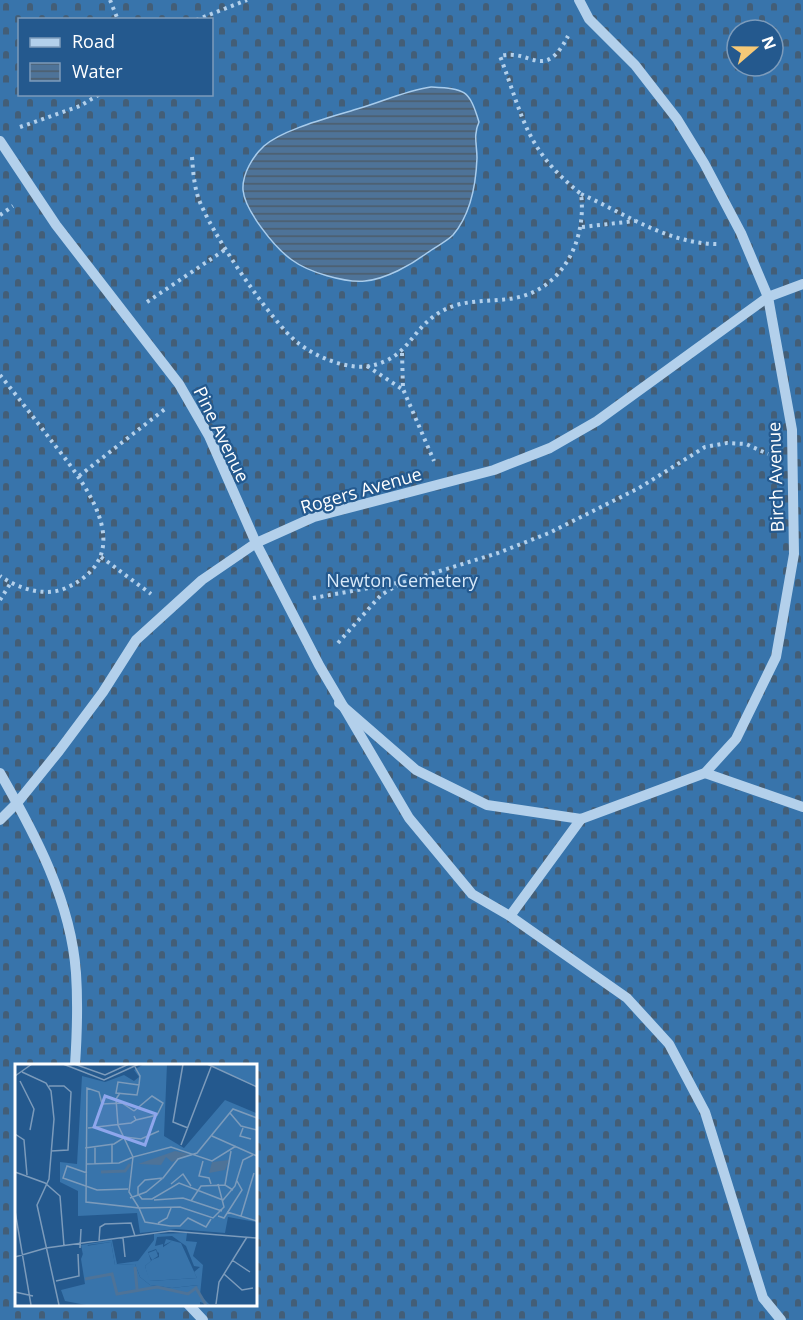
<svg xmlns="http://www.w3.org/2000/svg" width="803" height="1320" viewBox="0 0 803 1320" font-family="'Open Sans',sans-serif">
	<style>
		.cemetery { fill: url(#cemetery-stones); fill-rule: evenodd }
		.water { fill: url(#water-rules); stroke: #a8ccec; stroke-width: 1.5 }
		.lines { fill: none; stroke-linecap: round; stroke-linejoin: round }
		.path { stroke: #b3d0eb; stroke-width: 4; stroke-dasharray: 3 4.5; stroke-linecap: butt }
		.minor { stroke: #b3d0eb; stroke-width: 10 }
		.labels { text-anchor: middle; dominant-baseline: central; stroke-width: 4.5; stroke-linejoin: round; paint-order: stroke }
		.street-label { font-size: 18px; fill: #fff; stroke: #24598e }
		.park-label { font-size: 18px; fill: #d8e9f9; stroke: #24598e }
		.inset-river { fill: none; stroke: #4e7398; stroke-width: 3 }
		.inset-road { fill: none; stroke: #7c9bbb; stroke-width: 1.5 }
		.view { fill: #8ea6ec; fill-opacity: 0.15; stroke: #8ea6ec; stroke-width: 3 }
		.inset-edge { fill: none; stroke: #fff; stroke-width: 3 }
	</style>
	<defs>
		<pattern id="cemetery-stones" width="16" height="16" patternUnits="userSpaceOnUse" patternTransform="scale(1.5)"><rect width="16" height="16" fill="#3874ab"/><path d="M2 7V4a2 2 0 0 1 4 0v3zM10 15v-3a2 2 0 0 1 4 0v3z" fill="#435e77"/></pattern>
		<pattern id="water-rules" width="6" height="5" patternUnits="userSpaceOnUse" patternTransform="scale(1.5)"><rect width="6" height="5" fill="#4e7398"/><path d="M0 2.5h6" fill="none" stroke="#4d5c6a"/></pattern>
	</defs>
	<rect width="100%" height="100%" fill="#24598e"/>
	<path class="cemetery" d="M0 0H803V1320H0ZM20 20H212V94H20ZM737 30H773V66H737ZM16 1065H255V1304H16Z"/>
	<path class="water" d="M431 87C465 89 469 89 479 122 473 135 477 145 477 158 476 184 471 214 453 235 446 242 435 247 427 253 411 265 386 279 365 281 345 283 308 272 292 260 275 248 245 211 243 190 242 174 253 156 264 146 283 129 332 117 357 109 382 102 404 91 431 87Z"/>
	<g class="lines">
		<g class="path">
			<path d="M110 0 118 20"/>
			<path d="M196 20 247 0"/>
			<path d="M20 127 80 106 100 94"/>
			<path d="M192 157C193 171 194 184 198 197 209 230 271 322 298 343 316 357 347 370 370 366 413 357 410 325 448 308 469 299 493 302 515 298 563 289 587 239 581 194 525 149 524 119 500 56 531 48 544 83 568 36"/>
			<path d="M581 194C626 214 668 244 718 244"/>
			<path d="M0 215 13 206"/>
			<path d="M582 227 635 221"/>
			<path d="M147 302 226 249"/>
			<path d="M402 353 403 389 434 461"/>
			<path d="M367 366 402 389"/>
			<path d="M0 375C17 396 34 418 50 439 82 480 142 552 68 587 47 598 19 589 0 576"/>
			<path d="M79 476 165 409"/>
			<path d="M101 557 151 594"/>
			<path d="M313 598 397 583"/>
			<path d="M0 600 10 584"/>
			<path d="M338 643 381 595 401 583 498 553 549 533 639 488 705 447 727 443 746 444 768 454"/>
		</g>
		<g class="minor">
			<path d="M0 141 56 225 179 384 209 436 256 543 319 665 409 818 472 894 510 916 581 819"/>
			<path d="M339 703 416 770 487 805 581 819 705 773 736 739 776 657 794 554 792 430 768 297 741 233 704 163 677 119 635 65 589 19 579 0"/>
			<path d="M0 773C35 834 71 901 76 973 78 1003 77 1035 75 1065"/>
			<path d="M705 773 803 807"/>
			<path d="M0 820 17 803 59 751 103 692 136 640 202 580 256 543 314 517 494 470 550 448 597 421 768 297 803 284"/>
			<path d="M510 916 627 998 669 1044 705 1112 763 1298 781 1320"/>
			<path d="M188 1304 203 1320"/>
		</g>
	</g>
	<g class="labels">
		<g class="street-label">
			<text transform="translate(222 434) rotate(64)">Pine Avenue</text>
			<text transform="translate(775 477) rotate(-92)">Birch Avenue</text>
			<text transform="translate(361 490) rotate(-16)">Rogers Avenue</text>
		</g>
		<g class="park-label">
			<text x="402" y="580">Newton Cemetery</text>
		</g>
	</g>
	<g transform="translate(15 1064)">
		<rect width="242" height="242" fill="#24598e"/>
		<path d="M151 175 166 179 182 214 134 217 130 202 137 196 133 189 141 186 143 192 137 196 144 193V186L157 177 149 181Z" fill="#3874ab"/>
		<path d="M172 169 171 177 182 178 178 192 188 201 185 231 195 241 185 238V241H172L183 221 157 224 135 221 125 213 120 200 100 201 96 178 73 181 68 191 66 181 97 176 102 200 123 197 139 176V170ZM157 172 171 182 179 202 185 203 179 208 182 214 135 217 130 202 136 197 133 188 141 185 143 189 148 185V180L140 182 142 173Z" fill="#3874ab" fill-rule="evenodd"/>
		<path d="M96 178 100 201 120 200 125 213 135 221 157 224 184 221V233L172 241H71L50 237 46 226 70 220 66 195 71 182Z" fill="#3874ab"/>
		<path d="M129 0H152L149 72 169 84 210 36 241 49V158L213 153 210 169 161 165 125 169 122 149 63 152V127L45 118V98L62 100 67 12 90 18 109 11 119 17 124 13 119 6Z" fill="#3874ab"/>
		<path d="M192 0H241V23Z" fill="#3874ab"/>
		<path d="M160 87 174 90 157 98 151 93 146 101 123 100ZM214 96 210 106 194 109 197 98Z" fill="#4e7398"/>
		<path class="inset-river" d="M86 108 110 107 115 100M120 203 122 225M70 215 97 210 102 230 142 223 173 230 181 224 191 241"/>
		<path class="inset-road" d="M48 0 89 16 124 0M59 0 90 11 114 0M168 0 158 58 173 64M192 0 242 23M120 3 125 12 124 21 122 31 101 29 103 18 124 21M7 8 31 19 36 27 39 55 34 115 22 141 44 241M0 12 17 0M5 17 19 45 15 66M34 22H49L56 28 53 86 36 87M119 47 107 39 87 40 84 28 72 24 71 138 124 144 130 158 155 162H165L173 154 191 163 196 155M119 47 137 32 148 39 142 51 121 56M215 49 226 62 242 66M73 64 116 59 121 56 119 52M228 64 225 72 236 75M0 70 9 76 12 111M197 72 242 92M97 80V99M166 81 196 3M80 82V100M70 84 99 80 110 73 126 75 144 67M238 91 228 96 220 122 208 136 164 119 137 135H127L123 130V123L130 116 148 114 163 95 182 89 218 45 242 54M188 97 184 112 194 114 196 120M72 100 104 99 118 93 103 61 101 35 105 29M0 108 30 119 45 132 49 182M72 109 52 102 48 114 82 126 113 125M156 120 168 110 176 122M203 120 209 143 198 154 165 143 124 144 114 128 118 93 156 83 197 97 221 82M210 121 216 87M115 134 131 128 148 114M139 136 168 134 207 147M176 137 186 122 210 121 218 126M0 147 16 241M212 148 242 157M203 152 209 154 227 126 222 117M226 152 239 109M143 159 152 154 156 144M108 174 110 193M84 177 85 163 90 160 116 159 120 172M65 184 66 165M0 193 31 184 155 167 242 174M217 196 235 208M209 210 227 226 238 224M41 217 64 212 63 190M0 228 18 232M201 240 204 218 232 173"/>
		<path class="view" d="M90 32 141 50 130 81 79 63Z"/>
		<rect width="242" height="242" class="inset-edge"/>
	</g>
	<rect x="18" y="18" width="195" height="78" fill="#24598e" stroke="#7c9bbb" stroke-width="1.5"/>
	<rect x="30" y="38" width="30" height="9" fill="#b3d0eb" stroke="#7c9bbb" stroke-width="1.5"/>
	<text x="72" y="48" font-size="18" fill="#ffffff">Road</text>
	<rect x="30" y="63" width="30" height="18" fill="url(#water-rules)" stroke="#7c9bbb" stroke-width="1.5"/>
	<text x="72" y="78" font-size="18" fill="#ffffff">Water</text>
	<g transform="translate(755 48) rotate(70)"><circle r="28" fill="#24598e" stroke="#7c9bbb" stroke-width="1.5"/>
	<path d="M0-4.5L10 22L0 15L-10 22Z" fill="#f6c977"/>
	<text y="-9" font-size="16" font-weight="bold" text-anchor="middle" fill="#ffffff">N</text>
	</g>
</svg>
